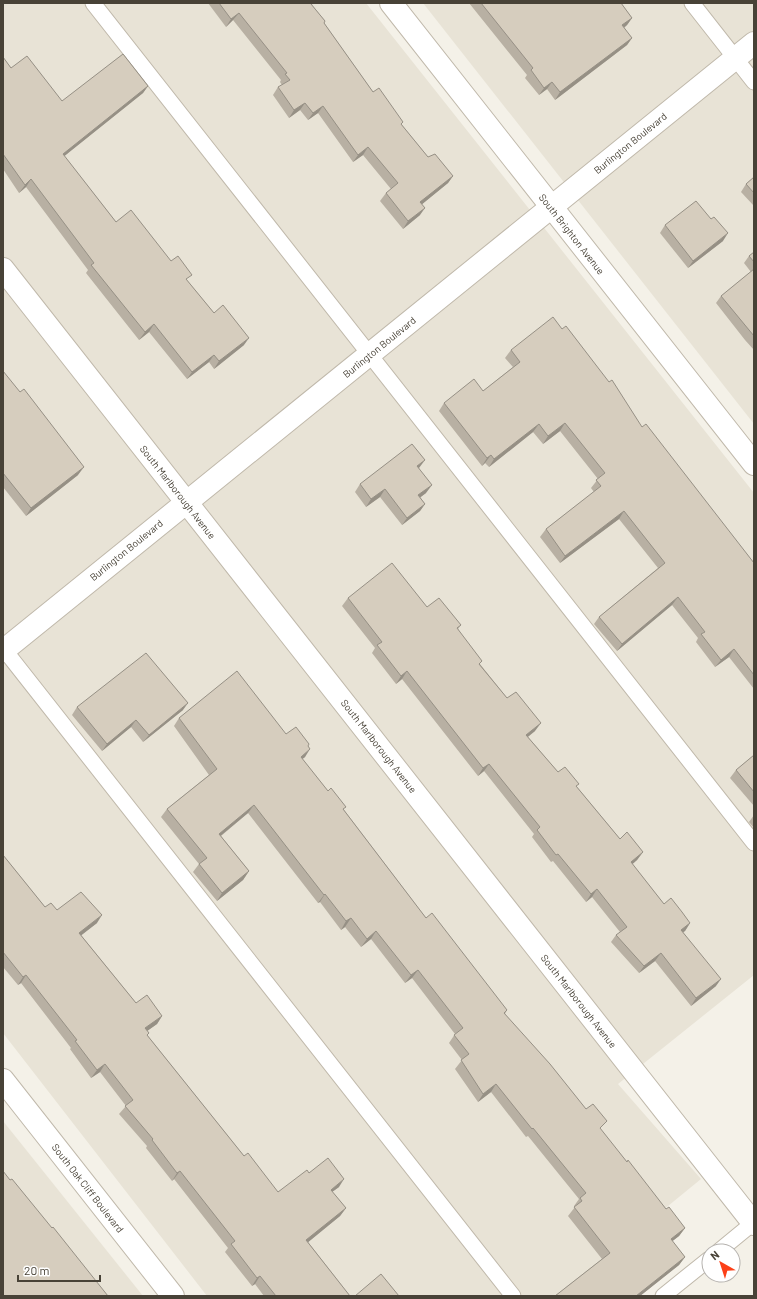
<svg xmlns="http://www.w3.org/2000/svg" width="757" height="1299" viewBox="0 0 757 1299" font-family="Barlow,sans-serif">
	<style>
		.residential { fill: #e8e3d6 }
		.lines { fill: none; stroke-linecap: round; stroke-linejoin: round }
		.service-casing { stroke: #c0b9ab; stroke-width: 17 }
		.minor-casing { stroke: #c0b9ab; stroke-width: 24 }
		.service { stroke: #fff; stroke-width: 15 }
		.minor { stroke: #fff; stroke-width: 22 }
		.wall { fill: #b8b0a3 }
		.shaded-wall { fill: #969085 }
		.building { fill: #d6cdbe; stroke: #969085 }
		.labels { text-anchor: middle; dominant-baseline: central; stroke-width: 3; stroke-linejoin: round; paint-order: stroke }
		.street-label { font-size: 10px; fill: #484237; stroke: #fff }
	</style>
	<rect width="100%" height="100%" fill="#f4f1e8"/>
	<g class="residential">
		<path d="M3 3H366L754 493V975L618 1084 701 1179 558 1296H207L3 1033Z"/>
		<path d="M423 3H754V424Z"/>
		<path d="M3 1121 143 1296H3Z"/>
	</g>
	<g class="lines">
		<defs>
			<g id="service">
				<path d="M93 3 754 843"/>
				<path d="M692 3 754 82"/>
				<path d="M3 648 513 1296"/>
				<path d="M719 1251 753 1223"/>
				<path d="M663 1296 709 1259"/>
			</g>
			<g id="minor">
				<path d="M391 3 754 464"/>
				<path d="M3 269 754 1224"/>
				<path d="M3 651 754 43"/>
				<path d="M3 1080 173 1296"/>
			</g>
		</defs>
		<use href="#service" class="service-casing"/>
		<use href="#minor" class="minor-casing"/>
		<use href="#service" class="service"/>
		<use href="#minor" class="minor"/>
	</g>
	<g class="wall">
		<path d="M208 3H313L312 5 325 21 324 23 373 92 403 122 401 124 428 157 453 176 448 183 422 204 420 215 403 229 380 201 386 193 391 189 363 155 353 162 318 113 308 120 300 110 289 118 273 95 278 87 282 85 280 82 281 80 233 20 226 27Z"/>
		<path d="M469 3H621L632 18 627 25 624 28 632 38 627 45 555 100 547 89 539 95 525 78 527 75Z"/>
		<path d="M3 57 11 68 62 101 148 86 143 93 64 156 116 222 171 261 214 313 244 345 214 369 209 362 187 379 149 332 139 340 86 273 88 270 26 187 19 193 3 169Z"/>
		<path d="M754 177V206L741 192 746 184Z"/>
		<path d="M665 225 723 241 688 268 660 233Z"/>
		<path d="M754 252V350L745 340 716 303 721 296 751 272 744 263 749 256Z"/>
		<path d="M511 350 642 427 754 563V689L729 657 715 667 696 642 698 638 672 605 617 651 594 624 599 617 658 568 619 519 560 563 540 537 546 529 594 492 591 488 598 479 560 431 543 444 533 432 489 467 485 463 482 466 439 411 444 403 483 391 513 367 505 358Z"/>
		<path d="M3 371 78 475 26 516 3 487Z"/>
		<path d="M419 468 426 493 420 497 425 504 420 511 402 525 380 497 366 507 355 492 360 484Z"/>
		<path d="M348 598 427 607 461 625 458 629 480 664 507 698 535 731 528 737 558 772 577 787 620 839 643 852 637 860 632 864 664 904 690 923 685 931 683 932 716 986 691 1006 655 961 639 973 611 942 616 935 620 932 592 897 586 902 553 861 551 862 532 837 534 834 484 771 478 776 402 679 396 684 372 653 375 648 342 606Z"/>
		<path d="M77 707 183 710 143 742 131 727 102 751 72 715Z"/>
		<path d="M179 718 286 734 308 746 305 757 302 759 328 791 344 810 426 918 507 1010 505 1014 627 1162 666 1209 685 1228 679 1236 672 1241 685 1257 679 1265 640 1296H555L602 1259 568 1216 575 1207 574 1206 579 1199 528 1136 526 1137 491 1092 478 1102 455 1069 462 1060 449 1043 455 1034 412 978 405 983 371 939 361 947 345 927 341 930 320 902 318 903 248 813 221 836 249 871 243 880 217 901 193 872 199 864 161 817 167 809 209 775 174 726Z"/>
		<path d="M754 755V806L730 778 736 770Z"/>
		<path d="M754 815V828L749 822Z"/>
		<path d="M3 855 45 907 97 923 81 935 136 1003 162 1016 157 1024 147 1031V1035L244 1156 278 1192 309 1173 339 1187 332 1192 346 1208 340 1216 308 1242 350 1296H264L255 1284 252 1286 225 1252 228 1248 174 1179 172 1181 146 1148 147 1146 119 1114 126 1106 100 1072 91 1078 70 1049 71 1048 21 983 18 985 3 967Z"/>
	</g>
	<g class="shaded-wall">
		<path d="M239 13 233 20 226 27 231 19Z"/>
		<path d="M632 18 627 25 617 33 622 25Z"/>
		<path d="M632 38 627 45 555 100 560 92Z"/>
		<path d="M552 82 547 89 539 95 544 88Z"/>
		<path d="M148 86 143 93 57 162 63 154Z"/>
		<path d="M305 103 300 110 289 118 294 110Z"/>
		<path d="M323 106 318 113 308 120 313 113Z"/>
		<path d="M368 147 363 155 353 162 358 155Z"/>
		<path d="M453 176 448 183 415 210 420 202Z"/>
		<path d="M31 179 26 187 19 193 25 185Z"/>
		<path d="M425 208 420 215 403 229 408 221Z"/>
		<path d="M728 233 723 241 688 268 693 261Z"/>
		<path d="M154 324 149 332 139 340 145 332Z"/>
		<path d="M249 338 244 345 214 369 219 361Z"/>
		<path d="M214 355 209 362 187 379 192 372Z"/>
		<path d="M565 423 560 431 543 444 548 436Z"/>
		<path d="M539 424 533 432 489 467 494 459Z"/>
		<path d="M491 455 485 463 482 466 487 458Z"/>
		<path d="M425 460 419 468 411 474 417 466Z"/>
		<path d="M84 467 78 475 26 516 31 508Z"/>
		<path d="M432 485 426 493 413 503 418 495Z"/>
		<path d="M385 489 380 497 366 507 371 499Z"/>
		<path d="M425 504 420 511 402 525 407 518Z"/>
		<path d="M624 511 619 519 560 563 565 556Z"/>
		<path d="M678 597 672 605 617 651 622 644Z"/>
		<path d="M734 649 729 657 715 667 721 660Z"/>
		<path d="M407 671 402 679 396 684 401 676Z"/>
		<path d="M188 703 183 710 143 742 149 735Z"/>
		<path d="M136 720 131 727 102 751 107 744Z"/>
		<path d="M541 723 535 731 521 742 526 735Z"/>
		<path d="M310 749 305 757 295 765 301 757Z"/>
		<path d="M489 764 484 771 478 776 483 768Z"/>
		<path d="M254 805 248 813 213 842 219 834Z"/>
		<path d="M643 852 637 860 626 870 631 862Z"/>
		<path d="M249 871 243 880 217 901 222 893Z"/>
		<path d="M597 889 592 897 586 902 591 894Z"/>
		<path d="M325 894 320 902 318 903 324 895Z"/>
		<path d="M102 915 97 923 74 941 79 933Z"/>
		<path d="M351 918 345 927 341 930 346 921Z"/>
		<path d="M690 923 685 931 676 937 681 930Z"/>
		<path d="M376 931 371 939 361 947 367 939Z"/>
		<path d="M661 953 655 961 639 973 644 966Z"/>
		<path d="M418 970 412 978 405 983 411 975Z"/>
		<path d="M26 975 21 983 18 985 23 977Z"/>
		<path d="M721 979 716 986 691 1006 696 998Z"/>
		<path d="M162 1016 157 1024 140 1036 145 1028Z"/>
		<path d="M105 1064 100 1072 91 1078 97 1070Z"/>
		<path d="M496 1084 491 1092 478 1102 483 1094Z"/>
		<path d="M180 1171 174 1179 172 1181 177 1173Z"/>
		<path d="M344 1179 339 1187 325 1197 331 1190Z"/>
		<path d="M346 1208 340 1216 301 1248 306 1240Z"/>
		<path d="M685 1228 679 1236 665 1247 671 1239Z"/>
		<path d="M685 1257 679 1265 640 1296H636Z"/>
		<path d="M260 1276 255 1284 252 1286 257 1278Z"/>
	</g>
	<g class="building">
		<path d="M219 3H312L311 4 325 21 324 23 373 92 379 88 403 122 401 124 428 157 435 154 453 176 420 202 425 208 408 221 386 193 398 183 368 147 358 155 323 106 313 113 305 103 294 110 278 87 290 80 285 74 287 73 239 13 231 19Z"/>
		<path d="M481 3H621L632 18 622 25 632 38 560 92 552 82 544 88 531 70 533 68Z"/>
		<path d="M123 54 148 86 63 154 116 222 131 210 171 261 178 256 192 275 186 279 214 313 223 305 249 338 219 361 214 355 192 372 154 324 145 332 91 265 94 263 31 179 25 185 3 154V57L11 68 27 56 62 101Z"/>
		<path d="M754 177V193L746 184Z"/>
		<path d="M696 201 711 219 714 217 728 233 693 261 665 225Z"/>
		<path d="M754 252V262L749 256Z"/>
		<path d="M754 269V336L721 296Z"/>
		<path d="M553 317 562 329 566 326 609 382 612 380 642 427 646 424 754 563V675L734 649 721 660 701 634 705 632 678 597 622 644 599 617 665 563 624 511 565 556 546 529 601 486 596 480 605 473 565 423 548 436 539 424 494 459 491 455 487 458 444 403 474 379 483 391 520 362 511 350Z"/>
		<path d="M3 371 20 392 24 389 84 467 31 508 3 473Z"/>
		<path d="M412 444 425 460 417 466 432 485 418 495 425 504 407 518 385 489 371 499 360 484Z"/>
		<path d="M392 563 427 607 439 598 461 625 457 628 482 661 479 664 507 698 516 692 541 723 526 735 558 772 565 767 579 784 576 786 620 839 627 832 643 852 631 862 664 904 671 898 682 912 690 923 681 930 721 979 696 998 661 953 644 966 616 935 627 927 597 889 591 894 558 854 556 855 537 830 540 827 489 764 483 768 407 671 401 676 377 645 382 642 348 598Z"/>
		<path d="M146 653 188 703 149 735 136 720 107 744 77 707Z"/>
		<path d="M237 671 286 734 296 727 309 744 308 746 310 749 301 757 328 791 331 788 346 807 343 809 426 918 432 913 507 1010 504 1013 550 1064 586 1109 593 1104 607 1121 600 1128 627 1162 628 1160 666 1209 669 1207 685 1228 671 1239 685 1257 636 1296H555L610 1253 574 1207 582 1201 580 1198 586 1193 533 1128 532 1129 496 1084 483 1094 461 1060 469 1054 454 1035 463 1028 418 970 411 975 376 931 367 939 351 918 346 921 325 894 324 895 254 805 219 834 249 871 222 893 199 864 207 858 167 809 217 769 179 718Z"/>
		<path d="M754 755V792L736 770Z"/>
		<path d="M3 855 45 907 51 903 57 910 81 892 102 915 79 933 136 1003 147 995 162 1016 145 1028 149 1033 147 1035 244 1156 248 1153 278 1192 307 1170 309 1173 328 1158 344 1179 331 1190 346 1208 306 1240 350 1296H276L260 1276 257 1278 231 1244 235 1241 180 1171 177 1173 152 1140 153 1139 125 1106 133 1100 105 1064 97 1070 75 1041 77 1040 26 975 23 977 3 952Z"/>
		<path d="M3 1171 10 1180 12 1179 52 1228 53 1227 108 1296H3Z"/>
		<path d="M381 1274 399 1296H355Z"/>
	</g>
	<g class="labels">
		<g class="street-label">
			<text transform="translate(630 143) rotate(-39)">Burlington Boulevard</text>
			<text transform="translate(572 234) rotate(52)">South Brighton Avenue</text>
			<text transform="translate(379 347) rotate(-39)">Burlington Boulevard</text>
			<text transform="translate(178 492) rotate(52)">South Marlborough Avenue</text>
			<text transform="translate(126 550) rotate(-39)">Burlington Boulevard</text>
			<text transform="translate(379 746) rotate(52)">South Marlborough Avenue</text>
			<text transform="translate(579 1001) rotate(52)">South Marlborough Avenue</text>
			<text transform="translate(88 1188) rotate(52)">South Oak Cliff Boulevard</text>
		</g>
	</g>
	<rect width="757" height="1299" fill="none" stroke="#484237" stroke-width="8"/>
	<g transform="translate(721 1263) rotate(321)"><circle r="19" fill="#ffffff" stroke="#b6b3af"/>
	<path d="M0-3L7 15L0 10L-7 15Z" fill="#fc4018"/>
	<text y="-6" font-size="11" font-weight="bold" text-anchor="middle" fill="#484237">N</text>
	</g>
	<path d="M18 1275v6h82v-6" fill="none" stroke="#484237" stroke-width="2"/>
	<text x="24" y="1275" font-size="12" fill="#484237" stroke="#ffffff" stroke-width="3" paint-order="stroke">20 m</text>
</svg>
